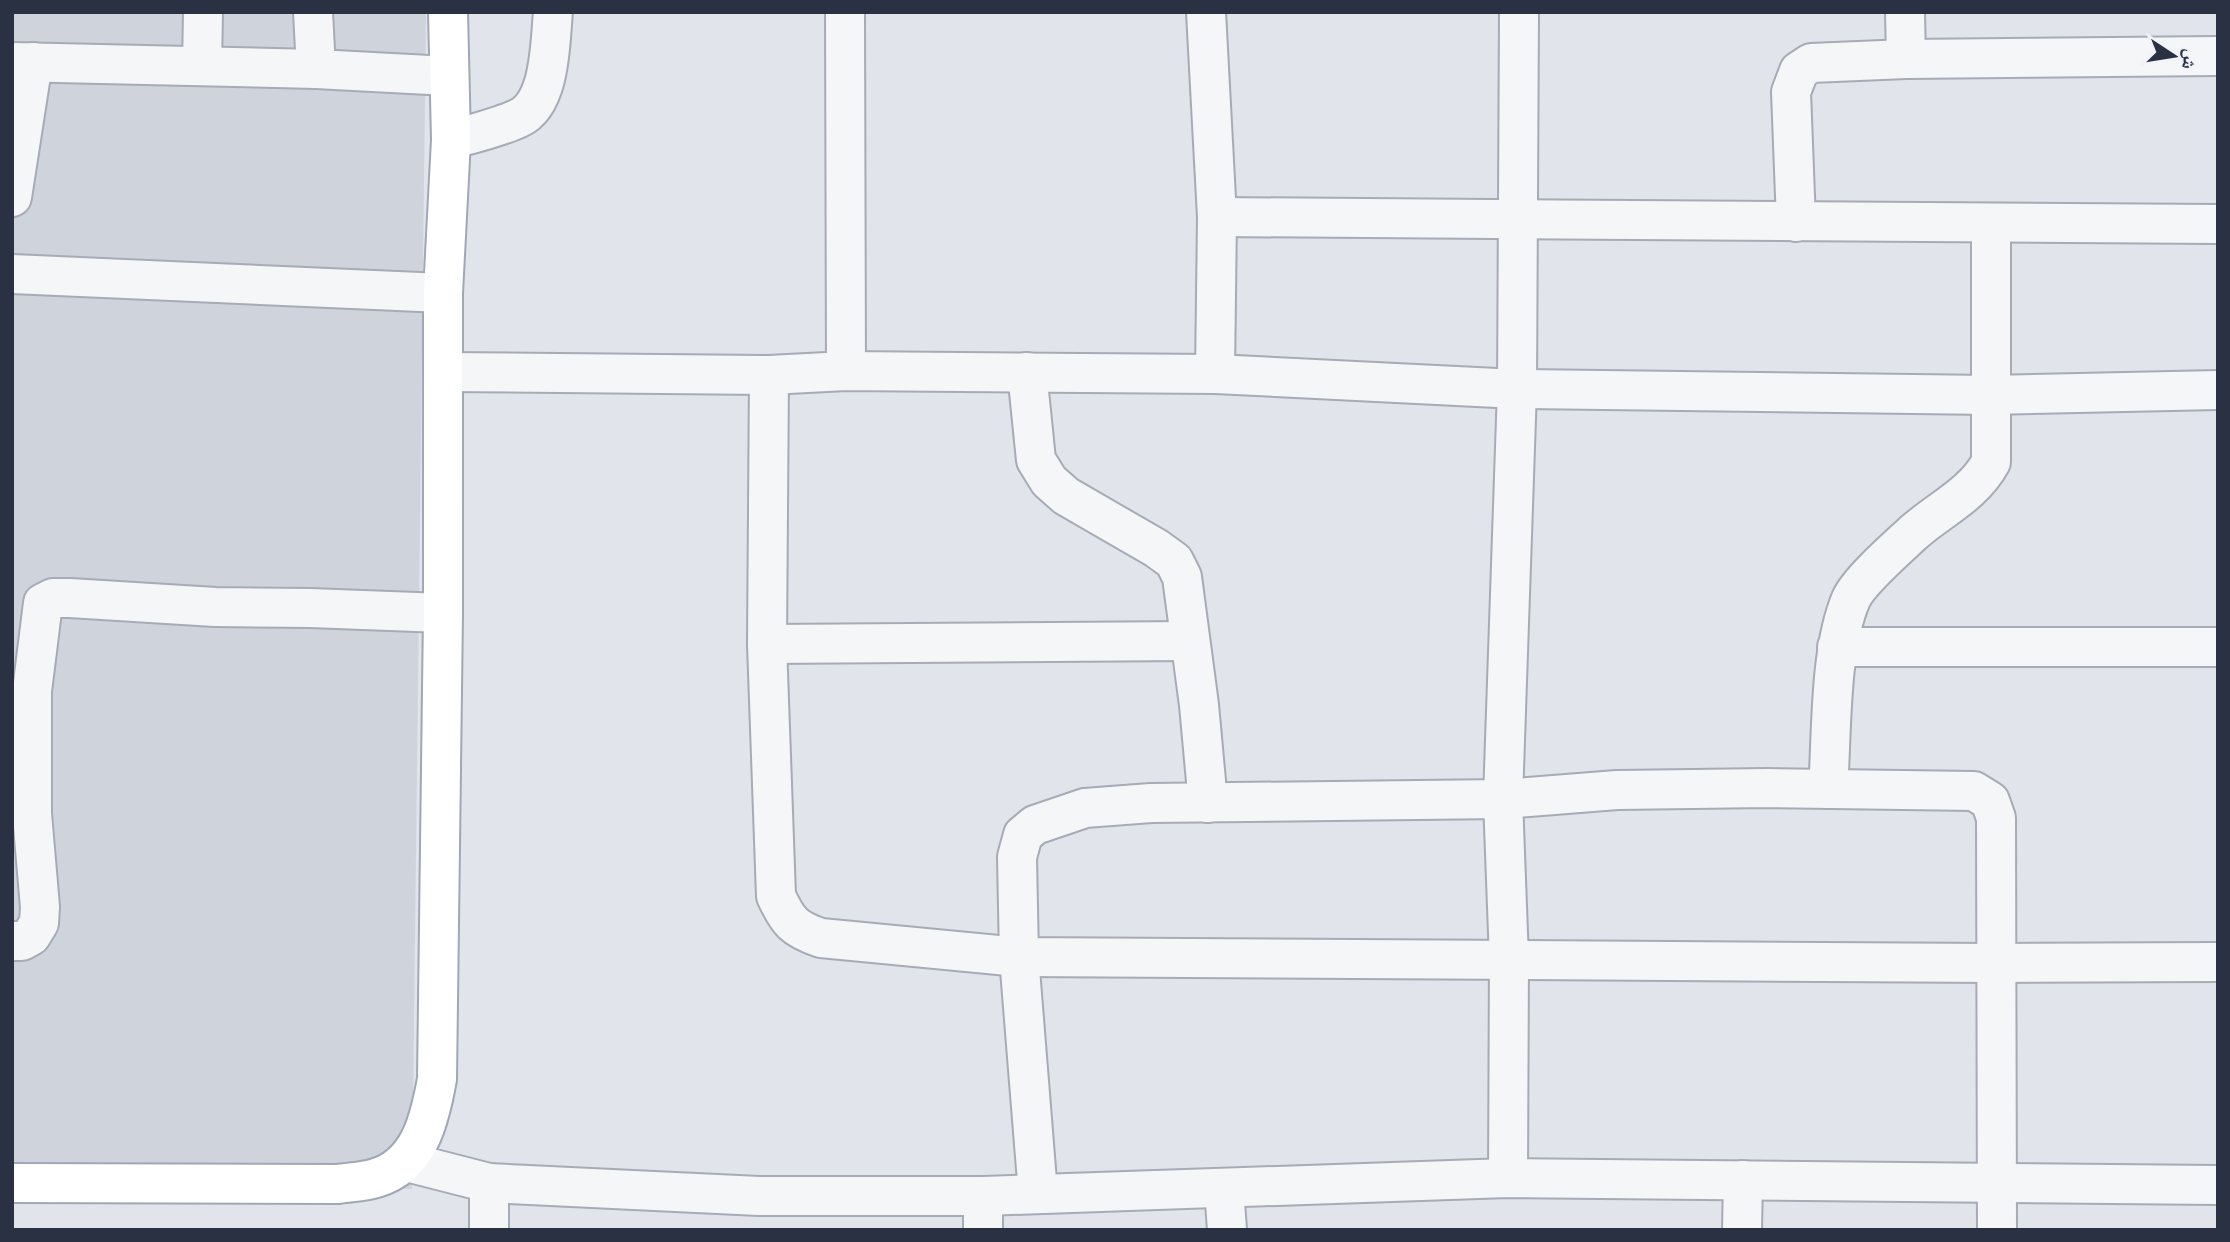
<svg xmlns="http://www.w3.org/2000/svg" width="2230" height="1242" viewBox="0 0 2230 1242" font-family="Arial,'Noto Naskh Arabic',sans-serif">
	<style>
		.built { fill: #cfd3dc }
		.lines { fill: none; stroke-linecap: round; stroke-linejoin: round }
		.minor-casing { stroke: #a6abb5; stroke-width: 42 }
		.major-casing { stroke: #a0a8b6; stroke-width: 42 }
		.minor { stroke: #f4f6f8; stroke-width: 38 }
		.major { stroke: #fff; stroke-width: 38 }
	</style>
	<rect width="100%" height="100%" fill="#e1e4ea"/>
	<path class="built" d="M12 12H426L412 1189 12 1185Z"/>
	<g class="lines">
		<defs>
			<g id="minor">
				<path d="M313 12 316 69"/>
				<path d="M845 12 846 371"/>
				<path d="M1206 12 1217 217 1215 374"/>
				<path d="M1905 12 1906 59"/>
				<path d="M12 62 316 69 448 76"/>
				<path d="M202 66 203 12"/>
				<path d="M451 140C473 133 498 128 519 118 551 103 550 42 553 12"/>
				<path d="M12 197 33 62"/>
				<path d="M1217 217 2218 224"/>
				<path d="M1796 222 1791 92 1799 71 1811 63 1906 59 2218 56"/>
				<path d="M12 274 443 293"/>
				<path d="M443 372 769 375 846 371 1215 374 1517 389 1990 395 2218 390"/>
				<path d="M1027 372 1036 460 1049 481 1066 496 1156 548 1174 561 1182 577 1199 705 1208 803"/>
				<path d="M769 375 767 644 776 896C788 922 794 929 821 938L1019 957 1996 963 2218 962"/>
				<path d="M767 644 1190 641"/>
				<path d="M1837 647H2218"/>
				<path d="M1828 789C1832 732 1829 651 1851 599 1859 581 1897 548 1913 533 1940 509 1973 495 1991 462V224"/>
				<path d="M12 941H22L31 936 39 923 40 907 32 814V691L43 603 53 598H70L215 607 310 608 443 613"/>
				<path d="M407 1162 489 1183 759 1196H983L1508 1178 2218 1185"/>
				<path d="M1508 1178 1509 960 1503 799 1517 389 1519 12"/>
				<path d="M1224 1188 1227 1230"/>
				<path d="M1038 1194 1019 957 1017 857 1023 835 1035 825 1085 808 1151 803 1503 799 1617 790 1767 788 1974 791 1990 801 1996 818 1997 1230"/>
				<path d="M489 1230V1183"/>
				<path d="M983 1230V1196"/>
				<path d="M1742 1230 1743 1180"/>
			</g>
			<path id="major" d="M12 1183 338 1184C350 1182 364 1182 376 1178 420 1165 430 1118 437 1079L443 613V293L451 140 448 12"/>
		</defs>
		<use href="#minor" class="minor-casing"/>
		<use href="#major" class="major-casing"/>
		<use href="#minor" class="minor"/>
		<use href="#major" class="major"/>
	</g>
	<rect width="2230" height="1242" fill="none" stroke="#293143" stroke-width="28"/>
	<g transform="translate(2174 56) rotate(102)" stroke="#f1f3f8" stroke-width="5" paint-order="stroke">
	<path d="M0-5L12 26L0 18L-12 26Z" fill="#293143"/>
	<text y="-10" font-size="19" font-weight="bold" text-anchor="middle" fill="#293143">ش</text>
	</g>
</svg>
